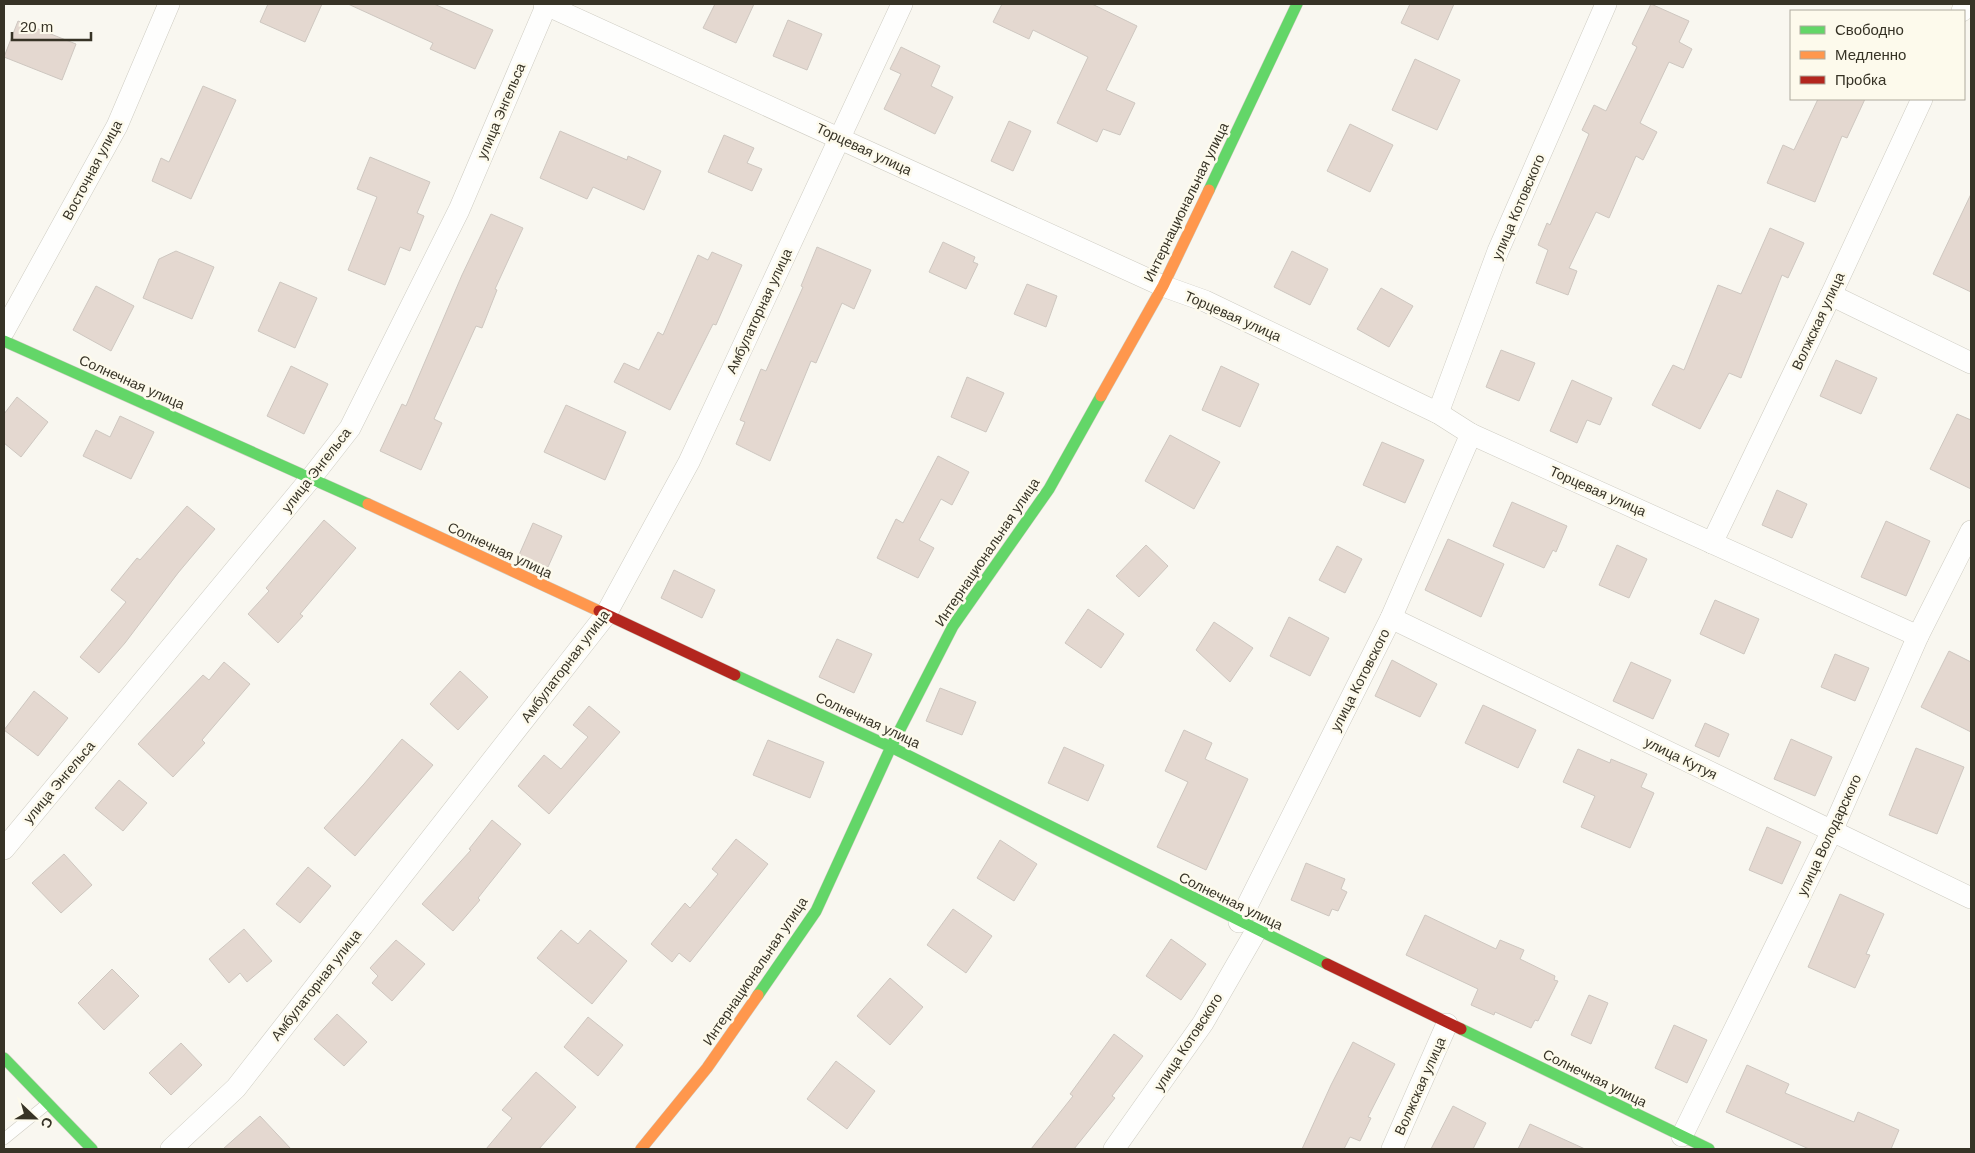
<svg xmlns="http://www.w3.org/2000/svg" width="1975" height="1153" viewBox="0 0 1975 1153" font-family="Helvetica,sans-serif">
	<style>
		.building { fill: #e4d8d0; stroke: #cec7c0 }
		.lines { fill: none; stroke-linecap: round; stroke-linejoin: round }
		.lane-casing { stroke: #ceccc2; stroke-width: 12 }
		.street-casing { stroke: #ceccc2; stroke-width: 22 }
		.fast-casing { stroke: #ceccc2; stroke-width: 12 }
		.slow-casing { stroke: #ceccc2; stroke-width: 12 }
		.jam-casing { stroke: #ceccc2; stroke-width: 12 }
		.lane { stroke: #fefefd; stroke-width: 11 }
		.street { stroke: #fefefd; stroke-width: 21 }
		.fast { stroke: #63d668; stroke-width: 11 }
		.slow { stroke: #ff974d; stroke-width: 11 }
		.jam { stroke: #b3261e; stroke-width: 11 }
		.labels { text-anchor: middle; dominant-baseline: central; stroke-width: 5; stroke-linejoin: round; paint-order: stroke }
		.street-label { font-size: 14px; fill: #373326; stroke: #fdfaec }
	</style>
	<rect width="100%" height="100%" fill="#f9f7f0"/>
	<g class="building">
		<path d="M268 4H322L305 42 260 22Z"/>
		<path d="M348 4H434L493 30 475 69 430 49 433 43Z"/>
		<path d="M715 4H754L736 43 703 28Z"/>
		<path d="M1002 4H1092L1137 26 1106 90 1135 103 1120 135 1103 129 1097 142 1057 123 1088 57 1033 30 1029 39 993 22Z"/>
		<path d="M1410 4H1454L1438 40 1401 23Z"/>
		<path d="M1651 4 1689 21 1679 42 1692 49 1683 68 1669 62 1640 123 1657 132 1643 160 1636 156 1609 218 1596 212 1569 268 1577 271 1568 295 1536 283 1548 250 1538 245 1547 223 1550 225 1589 134 1582 130 1594 105 1606 111 1637 47 1632 44Z"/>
		<path d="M788 20 822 34 807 70 773 56Z"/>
		<path d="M18 21 76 44 62 80 4 57Z"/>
		<path d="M901 47 940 66 931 86 953 97 935 134 884 109 901 74 890 69Z"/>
		<path d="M1415 59 1460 80 1437 130 1392 110Z"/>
		<path d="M203 86 236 100 191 199 152 181 161 158 169 162Z"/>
		<path d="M1818 99H1865L1847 138 1842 136 1815 202 1767 183 1783 145 1794 150Z"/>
		<path d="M1009 121 1031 131 1013 171 991 161Z"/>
		<path d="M1350 124 1393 145 1370 192 1327 171Z"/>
		<path d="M560 131 627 160 628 156 661 171 644 210 593 187 587 199 540 178Z"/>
		<path d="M724 135 754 148 747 163 762 169 752 191 708 172Z"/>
		<path d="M370 157 430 182 417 213 424 216 410 251 400 247 385 285 348 270 377 197 357 189Z"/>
		<path d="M1971 194V292L1933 274Z"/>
		<path d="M491 214 523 228 495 289 497 290 482 328 476 326 434 419 442 423 421 470 380 451 402 404 406 406 462 275Z"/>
		<path d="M1770 228 1804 243 1788 278 1782 275 1741 378 1729 373 1700 429 1652 405 1673 365 1684 370 1718 285 1741 294Z"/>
		<path d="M943 242 975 257 973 262 978 264 966 289 929 272Z"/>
		<path d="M817 247 871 270 854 309 842 303 816 363 811 361 770 461 736 444 745 422 740 420 761 369 766 371 803 287 801 286Z"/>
		<path d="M176 251 214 267 192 319 143 298 159 259Z"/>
		<path d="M1292 251 1328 269 1310 305 1274 287Z"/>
		<path d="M712 252 742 265 716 325 713 324 670 410 614 382 624 363 639 370 658 332 663 335 698 255 708 260Z"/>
		<path d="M280 282 317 298 295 348 258 331Z"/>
		<path d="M1027 284 1057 296 1046 327 1014 314Z"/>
		<path d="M96 286 134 306 111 351 73 330Z"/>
		<path d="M1381 288 1413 306 1389 347 1357 329Z"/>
		<path d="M1501 350 1535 363 1519 401 1486 387Z"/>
		<path d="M1836 360 1877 378 1861 414 1820 396Z"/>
		<path d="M291 366 328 384 304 434 267 416Z"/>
		<path d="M1221 366 1259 384 1240 427 1202 410Z"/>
		<path d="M967 377 1004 393 986 432 951 417Z"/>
		<path d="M1572 380 1612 398 1600 425 1587 420 1577 443 1550 431Z"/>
		<path d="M17 397 48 422 21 457 4 443V414Z"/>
		<path d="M566 405 626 432 605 480 544 452Z"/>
		<path d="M1957 414 1971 420V489L1930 469Z"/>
		<path d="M120 416 154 432 131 479 83 456 96 430 110 437Z"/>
		<path d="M1170 435 1220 462 1194 509 1145 481Z"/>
		<path d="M1382 442 1424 460 1405 503 1363 485Z"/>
		<path d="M938 456 969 472 952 505 941 499 919 540 934 548 918 578 877 558 896 519 903 523Z"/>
		<path d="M1777 490 1807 504 1792 538 1762 525Z"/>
		<path d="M1512 502 1567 526 1556 552 1553 550 1544 568 1493 546Z"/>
		<path d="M187 506 215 529 178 573 125 643 99 673 80 657 126 602 111 590 137 558 140 560Z"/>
		<path d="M324 520 356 548 300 614 303 616 278 643 248 614 269 591 266 588Z"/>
		<path d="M1886 521 1930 541 1906 596 1861 577Z"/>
		<path d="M533 523 562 536 548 567 519 555Z"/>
		<path d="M1448 539 1504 564 1481 617 1425 590Z"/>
		<path d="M1146 545 1168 566 1139 597 1116 576Z"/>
		<path d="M1617 545 1647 559 1629 598 1599 585Z"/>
		<path d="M1337 546 1362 559 1345 593 1319 580Z"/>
		<path d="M674 570 715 590 702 618 661 598Z"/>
		<path d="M1715 600 1759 619 1744 654 1700 634Z"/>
		<path d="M1088 609 1124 634 1101 668 1065 643Z"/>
		<path d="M1289 617 1329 638 1310 676 1270 656Z"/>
		<path d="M1214 622 1253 648 1230 682 1196 650Z"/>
		<path d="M837 639 872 654 854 693 819 677Z"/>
		<path d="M1949 651 1971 662V732L1921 707Z"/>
		<path d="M1835 654 1869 668 1855 701 1821 687Z"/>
		<path d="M1392 660 1437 684 1420 717 1375 696Z"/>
		<path d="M224 662 250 684 202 740 205 743 173 777 138 744 203 675 209 680Z"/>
		<path d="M1631 662 1671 680 1653 719 1613 701Z"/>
		<path d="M460 671 488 697 458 730 430 704Z"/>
		<path d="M940 688 976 702 962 735 926 721Z"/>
		<path d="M34 691 68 718 38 756 4 730Z"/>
		<path d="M1483 705 1536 730 1518 768 1465 743Z"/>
		<path d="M589 706 620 732 549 814 518 786 544 755 561 769 588 737 573 725Z"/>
		<path d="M1705 723 1729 734 1719 757 1695 746Z"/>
		<path d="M1184 730 1212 743 1205 759 1248 779 1206 870 1157 847 1188 782 1165 771Z"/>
		<path d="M402 739 433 765 355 856 324 828 364 784Z"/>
		<path d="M1791 739 1832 757 1815 796 1774 779Z"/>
		<path d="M768 740 824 762 810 798 753 775Z"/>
		<path d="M1064 747 1104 765 1088 801 1048 783Z"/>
		<path d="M1916 748 1964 767 1937 834 1889 815Z"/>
		<path d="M1578 749 1610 763 1611 759 1647 774 1641 787 1654 793 1630 848 1581 827 1595 796 1563 782Z"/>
		<path d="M119 780 147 803 123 831 95 808Z"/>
		<path d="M492 820 521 844 478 898 480 900 453 931 422 904 471 850 469 849Z"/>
		<path d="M1767 827 1801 842 1782 884 1749 870Z"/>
		<path d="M736 839 768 864 690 962 679 953 672 962 651 944 685 903 690 908 718 874 712 869Z"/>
		<path d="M1000 840 1037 864 1014 901 977 878Z"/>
		<path d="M64 854 92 885 61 913 32 883Z"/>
		<path d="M1306 863 1345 879 1341 889 1347 892 1338 911 1332 909 1329 916 1291 900Z"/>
		<path d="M308 867 331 886 300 923 276 904Z"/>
		<path d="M1840 894 1884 914 1866 954 1870 955 1855 988 1808 967Z"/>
		<path d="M953 909 992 936 966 973 927 945Z"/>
		<path d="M1425 915 1496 949 1500 940 1524 950 1520 959 1555 976 1554 980 1558 981 1538 1021 1535 1020 1531 1028 1495 1012 1494 1015 1471 1005 1478 989 1406 955Z"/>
		<path d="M244 929 272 961 247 982 240 973 229 983 209 959Z"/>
		<path d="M561 930 578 944 590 930 627 961 592 1004 537 958Z"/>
		<path d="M1171 939 1206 964 1181 1000 1146 976Z"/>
		<path d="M396 940 425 964 392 1001 372 983 378 976 370 968Z"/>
		<path d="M112 969 139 996 104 1030 78 1003Z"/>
		<path d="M890 978 923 1007 890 1045 857 1016Z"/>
		<path d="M1589 995 1608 1003 1591 1044 1571 1035Z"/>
		<path d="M337 1014 367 1042 344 1066 314 1039Z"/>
		<path d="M588 1017 623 1045 598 1076 564 1047Z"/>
		<path d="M1674 1025 1707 1040 1687 1083 1655 1068Z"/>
		<path d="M1114 1034 1143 1056 1112 1096 1115 1098 1074 1149H1031L1073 1096 1070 1094Z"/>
		<path d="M1353 1042 1395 1064 1368 1117 1371 1118 1360 1141 1350 1137 1344 1149H1302L1331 1085Z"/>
		<path d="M181 1043 202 1065 171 1095 149 1073Z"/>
		<path d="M836 1061 875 1091 847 1129 807 1099Z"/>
		<path d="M1747 1065 1789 1084 1785 1093 1854 1122 1858 1112 1899 1130 1891 1149H1809L1726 1112Z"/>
		<path d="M536 1072 576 1107 539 1149H486L512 1118 502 1110Z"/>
		<path d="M1453 1106 1486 1123 1473 1149H1431Z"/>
		<path d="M260 1116 291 1149H223Z"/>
		<path d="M1530 1124 1585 1149H1518Z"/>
	</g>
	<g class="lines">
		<defs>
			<path id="lane" d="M4 1139 47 1104"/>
			<g id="street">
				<path d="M544 4 1163 286 1205 301 1438 413 1471 434 1918 636"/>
				<path d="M1962 11 1965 4"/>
				<path d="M1831 295 1971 363"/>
				<path d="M4 331 117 126 169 4"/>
				<path d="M1438 413 1498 251 1606 4"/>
				<path d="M1712 543 1831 295 1922 99"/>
				<path d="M1391 618 1971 898"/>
				<path d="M4 849 311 478 350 428 459 210 547 4"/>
				<path d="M1239 922 1391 618 1471 434"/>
				<path d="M1682 1136 1832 831 1918 636 1971 531"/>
				<path d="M171 1149 236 1088 605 616 689 462 902 4"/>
				<path d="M1114 1149 1203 1023 1256 931"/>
				<path d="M1392 1149 1447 1024"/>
			</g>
			<g id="fast">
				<path d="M1209 190 1297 4"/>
				<path d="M4 341 368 504"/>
				<path d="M735 675 891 747 1327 964"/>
				<path d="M758 995 816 911 891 747 953 626 1049 489 1101 396"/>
				<path d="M1461 1029 1709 1149"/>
				<path d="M4 1058 92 1149"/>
			</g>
			<g id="slow">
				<path d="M1101 396 1163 286 1209 190"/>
				<path d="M368 504 599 611"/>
				<path d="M641 1149 707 1068 758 995"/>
			</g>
			<g id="jam">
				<path d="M599 611 735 675"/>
				<path d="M1327 964 1461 1029"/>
			</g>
		</defs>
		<use href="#lane" class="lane-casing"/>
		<use href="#street" class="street-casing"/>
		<use href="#fast" class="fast-casing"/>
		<use href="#slow" class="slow-casing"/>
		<use href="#jam" class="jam-casing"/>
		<use href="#lane" class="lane"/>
		<use href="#street" class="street"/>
		<use href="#fast" class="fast"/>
		<use href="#slow" class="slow"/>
		<use href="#jam" class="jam"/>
	</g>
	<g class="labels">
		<g class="street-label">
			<text transform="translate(501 111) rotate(-67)">улица Энгельса</text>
			<text transform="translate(864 149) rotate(25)">Торцевая улица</text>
			<text transform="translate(92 170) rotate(-62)">Восточная улица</text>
			<text transform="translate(1186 202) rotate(-64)">Интернациональная улица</text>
			<text transform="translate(1518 207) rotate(-67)">улица Котовского</text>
			<text transform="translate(759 311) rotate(-65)">Амбулаторная улица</text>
			<text transform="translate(1233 316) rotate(24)">Торцевая улица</text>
			<text transform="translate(1818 321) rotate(-65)">Волжская улица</text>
			<text transform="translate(132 382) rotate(24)">Солнечная улица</text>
			<text transform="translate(316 470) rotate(-52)">улица Энгельса</text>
			<text transform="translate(1598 491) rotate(24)">Торцевая улица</text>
			<text transform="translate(500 550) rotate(25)">Солнечная улица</text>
			<text transform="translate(987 552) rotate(-56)">Интернациональная улица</text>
			<text transform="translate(565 666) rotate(-53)">Амбулаторная улица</text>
			<text transform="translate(1360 680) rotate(-63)">улица Котовского</text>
			<text transform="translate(868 720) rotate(25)">Солнечная улица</text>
			<text transform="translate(1681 758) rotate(26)">улица Кутуя</text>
			<text transform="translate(59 782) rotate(-50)">улица Энгельса</text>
			<text transform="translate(1829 835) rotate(-65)">улица Володарского</text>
			<text transform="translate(1231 901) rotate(26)">Солнечная улица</text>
			<text transform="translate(755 971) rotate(-56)">Интернациональная улица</text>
			<text transform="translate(316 985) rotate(-52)">Амбулаторная улица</text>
			<text transform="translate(1188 1042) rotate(-57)">улица Котовского</text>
			<text transform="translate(1595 1078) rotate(26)">Солнечная улица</text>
			<text transform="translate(1420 1086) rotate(-66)">Волжская улица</text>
		</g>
	</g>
	<rect width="1975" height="1153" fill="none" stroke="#373326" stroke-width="10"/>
	<rect x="1790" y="10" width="175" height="90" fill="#fdfaec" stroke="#aeaa9d"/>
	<rect x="1800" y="26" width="25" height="8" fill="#63d668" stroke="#aeaa9d"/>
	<text x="1835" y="35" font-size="15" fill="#373326">Свободно</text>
	<rect x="1800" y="51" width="25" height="8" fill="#ff974d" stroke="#aeaa9d"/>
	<text x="1835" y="60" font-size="15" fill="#373326">Медленно</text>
	<rect x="1800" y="76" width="25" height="8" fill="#b3261e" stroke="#aeaa9d"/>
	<text x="1835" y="85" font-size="15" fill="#373326">Пробка</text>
	<g transform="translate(35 1118) rotate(112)" stroke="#fdfaec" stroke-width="4" paint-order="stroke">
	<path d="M0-4L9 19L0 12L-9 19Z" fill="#373326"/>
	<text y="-8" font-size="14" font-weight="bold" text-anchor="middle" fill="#373326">С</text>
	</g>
	<path d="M12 32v8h79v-8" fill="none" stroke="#373326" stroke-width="2.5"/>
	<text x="20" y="32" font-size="15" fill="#373326" stroke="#fdfaec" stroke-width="4" paint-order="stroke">20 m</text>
</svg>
